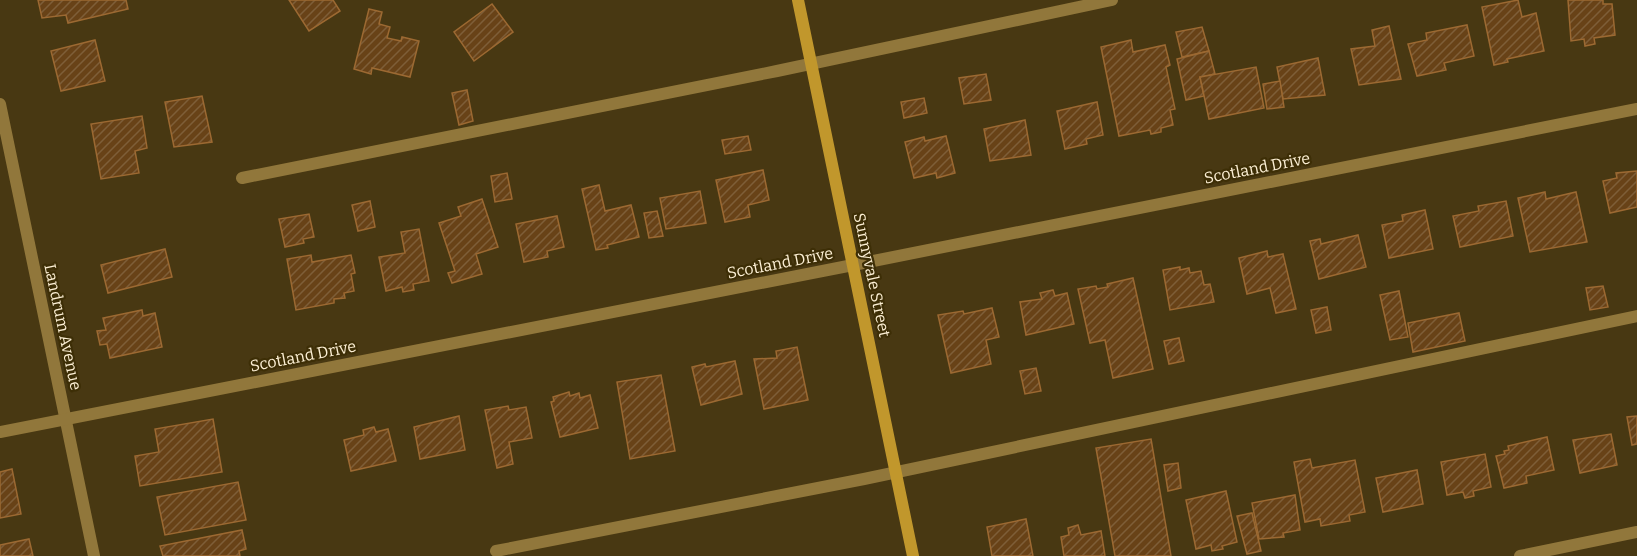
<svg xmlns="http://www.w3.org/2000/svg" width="1637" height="556" viewBox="0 0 1637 556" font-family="Bitter,serif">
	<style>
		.building { fill: url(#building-hatch); stroke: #9c6932; stroke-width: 1.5 }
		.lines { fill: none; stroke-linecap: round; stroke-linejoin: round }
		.lane { stroke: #91773b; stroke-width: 12 }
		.street { stroke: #91773b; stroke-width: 12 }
		.secondary { stroke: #c1972c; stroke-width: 12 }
		.labels { text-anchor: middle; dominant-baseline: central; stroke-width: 4.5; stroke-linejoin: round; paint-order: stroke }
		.street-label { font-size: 16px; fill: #fcefd4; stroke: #3d2e06 }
	</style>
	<defs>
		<pattern id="building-hatch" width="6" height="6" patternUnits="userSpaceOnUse" patternTransform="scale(1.5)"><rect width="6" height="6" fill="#684217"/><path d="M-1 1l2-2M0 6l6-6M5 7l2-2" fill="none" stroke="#7e5e38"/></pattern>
	</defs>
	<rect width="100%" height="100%" fill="#483812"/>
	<g class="building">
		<path d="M38 0H126L128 9 68 23 66 15 42 18Z"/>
		<path d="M289 0H333L340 11 309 31Z"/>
		<path d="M1518 0 1522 17 1536 13 1544 51 1507 59 1508 62 1494 65 1482 7Z"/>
		<path d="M1568 0H1603V4H1612L1615 35 1594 38 1595 44 1585 46 1584 39 1571 41Z"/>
		<path d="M492 4 513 32 474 61 454 32Z"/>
		<path d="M369 9 382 12 379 24 390 27 387 38 401 41 402 37 419 41 410 77 372 68 371 74 354 69Z"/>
		<path d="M1467 25 1474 56 1444 63 1446 70 1417 76 1408 44 1427 40 1426 33Z"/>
		<path d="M1389 26 1401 79 1359 85 1351 49 1375 46 1372 30Z"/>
		<path d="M1202 27 1209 51 1182 57 1176 32Z"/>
		<path d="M95 40 105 81 61 91 51 51Z"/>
		<path d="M1131 40 1133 52 1165 45 1170 65 1166 67 1175 109 1170 110 1173 125 1161 128V132L1151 134 1150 130 1119 136 1101 47Z"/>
		<path d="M1209 51 1215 74 1200 77 1204 96 1186 100 1177 59Z"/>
		<path d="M1318 58 1325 95 1283 99 1277 67Z"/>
		<path d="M1256 67 1264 108 1209 119 1200 77Z"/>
		<path d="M986 74 991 100 964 104 959 78Z"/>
		<path d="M1280 81 1284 107 1267 109 1263 84Z"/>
		<path d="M467 90 473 121 459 125 452 93Z"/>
		<path d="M202 96 212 142 174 147 165 102Z"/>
		<path d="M924 98 927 113 904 118 901 102Z"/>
		<path d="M1097 102 1103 135 1086 139 1087 144 1065 149 1057 111Z"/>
		<path d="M142 116 147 148 135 151 139 173 101 179 91 124Z"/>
		<path d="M1025 120 1031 155 990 161 984 129Z"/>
		<path d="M748 136 751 150 725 154 722 140Z"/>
		<path d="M946 136 955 173 937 178 936 173 914 178 905 142 924 137 925 141Z"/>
		<path d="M763 170 769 200 748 205 750 217 725 222 716 180Z"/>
		<path d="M1637 171V207L1610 213 1603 181 1617 178 1616 173Z"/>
		<path d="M507 173 512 199 495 202 491 176Z"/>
		<path d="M599 185 605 211 631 205 639 237 607 245 608 248 596 250 582 189Z"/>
		<path d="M700 191 706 223 666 229 660 198Z"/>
		<path d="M1545 192 1546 199 1576 192 1587 242 1530 252 1518 198Z"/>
		<path d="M482 199 498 247 476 254 482 274 452 283 448 273 455 271 439 223 461 216 458 207Z"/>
		<path d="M370 201 375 227 358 231 352 205Z"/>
		<path d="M1506 201 1513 236 1460 247 1453 216 1479 211 1478 206Z"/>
		<path d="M1425 210 1433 249 1389 258 1382 225 1403 221 1402 215Z"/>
		<path d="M657 211 663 236 649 238 644 213Z"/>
		<path d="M309 214 314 237 303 239 304 243 285 247 279 219Z"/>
		<path d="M557 216 564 247 547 251 548 257 524 262 516 224Z"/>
		<path d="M419 229 429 281 413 284 414 290 403 292 402 287 386 291 379 257 405 253 401 232Z"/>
		<path d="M1358 235 1366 267 1319 279 1310 241 1320 239 1321 244Z"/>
		<path d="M165 249 172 277 108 293 101 265Z"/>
		<path d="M1267 251 1268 257 1283 254 1296 309 1276 313 1270 288 1247 294 1239 258Z"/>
		<path d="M311 255 312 262 351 255 355 273 351 274 354 291 344 293 345 298 334 299V303L296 310 287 259Z"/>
		<path d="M1180 267V270L1189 268 1190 273 1201 271 1204 285 1210 284 1214 302 1170 310 1163 270Z"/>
		<path d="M1133 278 1153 369 1113 378 1105 340 1090 343 1078 289 1096 286 1097 289 1108 287 1107 284Z"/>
		<path d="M1603 286 1608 307 1590 310 1586 288Z"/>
		<path d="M1053 290 1055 296 1067 293 1074 324 1026 335 1020 302 1042 299 1040 293Z"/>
		<path d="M1399 291 1408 337 1390 340 1380 295Z"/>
		<path d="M1327 307 1331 330 1316 333 1311 310Z"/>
		<path d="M992 308 999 337 986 340 991 364 951 373 938 315 963 311 964 314Z"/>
		<path d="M142 310 143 316 155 313 162 347 110 358 107 344 100 345 97 331 106 330 103 318Z"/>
		<path d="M1459 313 1465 341 1413 352 1408 323Z"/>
		<path d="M1179 338 1184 361 1169 364 1164 341Z"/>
		<path d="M797 347 808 400 764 409 754 359 777 358 776 351Z"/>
		<path d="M735 361 742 394 701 405 692 367 705 364 706 367Z"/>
		<path d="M1036 368 1041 391 1025 394 1020 371Z"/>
		<path d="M661 375 675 451 630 459 617 382Z"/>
		<path d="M569 392 570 396 579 393 580 398 590 395 598 428 560 437 551 402 554 401 553 397Z"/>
		<path d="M508 406 509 410 526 407 532 438 509 442 513 464 497 468 485 410Z"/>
		<path d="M459 416 465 450 420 459 414 427Z"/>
		<path d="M1637 416V444L1632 445 1627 417Z"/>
		<path d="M213 419 222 472 140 486 135 456 159 452 155 429Z"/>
		<path d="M374 427 376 432 388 429 396 461 351 471 344 440 364 435 363 430Z"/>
		<path d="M1611 434 1617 465 1580 473 1573 440Z"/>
		<path d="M1547 437 1554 470 1526 476 1527 483 1504 488 1496 456 1505 454 1504 451 1509 450 1508 446Z"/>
		<path d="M1151 439 1171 556H1115L1096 448Z"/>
		<path d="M1485 454 1491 487 1473 491 1474 496 1465 498 1463 492 1447 495 1441 462Z"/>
		<path d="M1310 459 1312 468 1355 460 1365 512 1349 515 1350 521 1321 526 1320 519 1305 522 1294 462Z"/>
		<path d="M1178 463 1181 488 1168 491 1164 465Z"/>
		<path d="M12 469 21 514 0 518V472Z"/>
		<path d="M1417 470 1423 504 1383 512 1376 478Z"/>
		<path d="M238 482 246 520 165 535 157 497Z"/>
		<path d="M1226 491 1237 542 1222 546 1223 549 1212 551 1211 545 1196 549 1186 500Z"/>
		<path d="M1295 495 1300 530 1283 533 1284 537 1259 539 1252 503Z"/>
		<path d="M1252 513 1261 551 1247 554 1237 516Z"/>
		<path d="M1026 519 1033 556H992L987 527Z"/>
		<path d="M1078 525 1081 535 1101 531 1105 556H1064L1061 537 1069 535 1068 528Z"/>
		<path d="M242 530 246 549 239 551 240 556H163L160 546Z"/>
		<path d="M29 539 33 556H0V545Z"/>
	</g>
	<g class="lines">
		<g class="lane">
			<path d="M242 178 777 71 1112 0"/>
			<path d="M496 551 864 479 1637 316"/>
		</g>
		<g class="street">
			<path d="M0 104 94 556"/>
			<path d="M0 432 853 265 1637 109"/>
			<path d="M1520 556 1637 532"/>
		</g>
		<path class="secondary" d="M798 0 913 556"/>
	</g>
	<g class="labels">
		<g class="street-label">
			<text transform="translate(1257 168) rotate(-11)">Scotland Drive</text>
			<text transform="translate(780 263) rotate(-11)">Scotland Drive</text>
			<text transform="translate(872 275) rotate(78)">Sunnyvale Street</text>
			<text transform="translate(63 327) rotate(78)">Landrum Avenue</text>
			<text transform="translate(303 356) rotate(-11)">Scotland Drive</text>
		</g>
	</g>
</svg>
